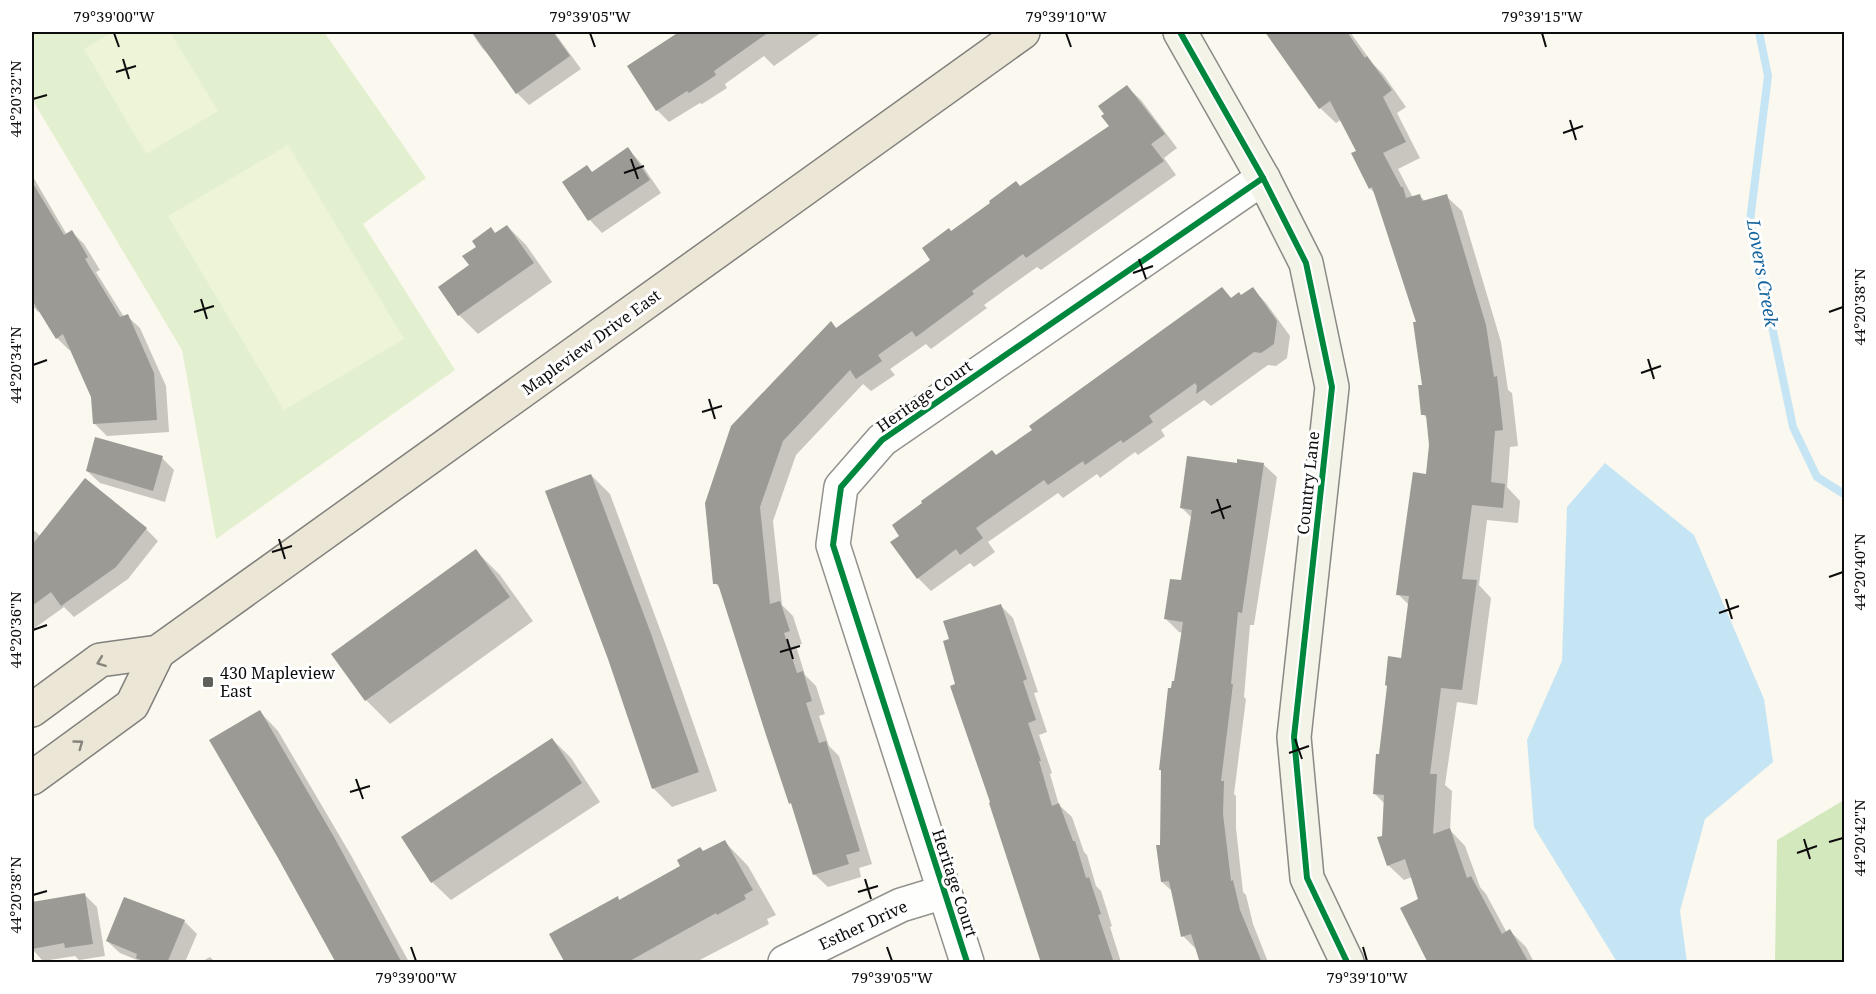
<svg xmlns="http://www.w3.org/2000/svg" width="1876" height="994" viewBox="0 0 1876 994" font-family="'Noto Serif',serif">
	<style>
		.green { fill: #e3f0cf }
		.forest { fill: #d4e8bd }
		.pitch { fill: #edf4d8 }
		.water { fill: #c6e5f4 }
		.shadow { fill: #0003 }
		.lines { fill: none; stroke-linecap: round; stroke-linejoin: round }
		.stream { stroke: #c6e5f4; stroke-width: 8 }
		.building { fill: #9c9a95 }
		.street-casing { stroke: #93928e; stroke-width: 36 }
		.secondary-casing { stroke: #8a8985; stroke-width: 36 }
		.primary-casing { stroke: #80807c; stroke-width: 36 }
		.street { stroke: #fefefd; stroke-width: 33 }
		.secondary { stroke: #f4f3e8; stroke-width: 33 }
		.primary { stroke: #ece6d7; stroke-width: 33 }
		.cycleway-casing { stroke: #fff; stroke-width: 10 }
		.cycleway { stroke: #00873e; stroke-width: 6 }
		.oneway { stroke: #87847c }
		.ticks { fill: none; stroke: #0c0c0c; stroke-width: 2 }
		.poi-dot { fill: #5f5f5b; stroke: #fff; stroke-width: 2 }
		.labels { text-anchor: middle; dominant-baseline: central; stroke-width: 6; stroke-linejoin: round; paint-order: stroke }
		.street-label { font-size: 16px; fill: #0c0c0c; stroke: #fff }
		.poi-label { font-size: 16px; fill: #0c0c0c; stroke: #fff; text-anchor: start }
		.water-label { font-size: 18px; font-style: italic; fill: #15649e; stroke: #fff }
		.neatline { fill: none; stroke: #0c0c0c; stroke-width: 2 }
		.ticks-label { font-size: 15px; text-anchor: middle; fill: #0c0c0c }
	</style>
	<rect width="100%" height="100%" fill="#faf8ef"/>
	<path class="green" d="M32 32H324L426 178 363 224 455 370 216 539 182 350 32 99Z"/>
	<path class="forest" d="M1844 800V962H1775L1777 840Z"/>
	<g class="pitch">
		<path d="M113 32H170L218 111 146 154 84 49Z"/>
		<path d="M288 145 404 339 284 410 168 216Z"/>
	</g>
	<path class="water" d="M1605 463 1694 535 1764 699 1773 762 1705 819 1680 911 1687 962H1617L1534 827 1527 740 1562 661 1567 507Z"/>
	<g class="shadow">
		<path d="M471 32H554L581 69 529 105 517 93 494 60 482 48Z"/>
		<path d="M681 32H822L774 66 764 56 725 84 727 88 702 104 700 103 669 122 657 110 659 48Z"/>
		<path d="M1267 32H1350L1373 64 1383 74 1406 107 1397 113 1420 158 1398 169 1413 198 1420 196 1426 202 1446 196 1462 211 1501 342 1508 390 1512 393 1518 446 1510 447 1507 487 1520 501 1518 523 1487 520 1479 585 1491 598 1477 705 1457 702 1445 785 1452 791 1450 830 1465 846 1480 887 1486 894 1507 933 1510 931 1526 947 1534 962H1430L1420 899 1412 877 1404 880 1388 865 1383 837 1385 804 1374 793 1380 756 1403 660 1409 605 1398 594 1428 475 1431 445 1428 419 1423 414 1424 386 1418 323 1376 195 1370 188 1358 151 1342 119 1336 123 1320 108Z"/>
		<path d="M1127 87 1141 100 1177 148 1164 158 1176 175 1041 270 1037 267 984 305 987 308 931 349 926 344 890 369 895 375 871 391 863 384 796 455 773 521 782 605 793 616 802 644 796 646 805 675 816 686 825 714 819 716 829 746 839 756 872 864 859 868 861 877 828 887 814 874 722 590 715 583 831 323 837 329 932 260 952 233 1111 126Z"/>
		<path d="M628 149 640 162 661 193 602 233 590 220 564 182 587 167 593 173Z"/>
		<path d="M32 175 67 235 72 232 84 244 100 270 96 272 124 317 127 316 140 328 166 386 169 432 107 436 94 423 92 397 71 349 69 350 57 338 40 311 38 312 32 305Z"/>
		<path d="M507 226 526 245 552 282 478 334 459 315 440 288 471 266 496 235Z"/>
		<path d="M1222 289 1232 299 1242 297 1253 289 1266 303 1290 336 1287 358 1276 366 1268 365 1211 406 1204 400 1161 430 1165 436 1138 455 1135 452 1100 478 1097 474 1063 498 1058 493 988 542 995 552 974 567 970 563 931 591 918 578 996 457Z"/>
		<path d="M162 458 174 470 165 502 100 483 87 471Z"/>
		<path d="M1263 464 1277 477 1254 625H1250L1244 697 1246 699 1234 794 1236 796V828L1243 892 1246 895 1253 924 1268 962H1202L1196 949 1183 936 1173 892 1162 882V771L1160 770 1172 690 1175 683 1183 633 1179 632 1166 619 1183 582 1192 518 1181 507 1238 465Z"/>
		<path d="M591 475 610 494 668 651 717 791 672 807 653 788Z"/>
		<path d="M146 529 158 541 128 579 74 617 64 607 32 630V533L35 531 40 536Z"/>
		<path d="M476 551 500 575 533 621 390 724 366 700Z"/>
		<path d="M1001 606 1013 618 1038 692 1034 693 1047 732 1039 735 1052 773 1050 774 1059 805 1072 817 1084 852 1087 855 1096 886 1101 891 1112 926 1110 927 1121 962H1043L957 685Z"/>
		<path d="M260 712 278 731 352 857 409 962H338Z"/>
		<path d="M552 739 571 758 600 802 451 900 432 882Z"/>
		<path d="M724 841 748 866 776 915 767 919 769 924 696 962H566L617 898 620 901Z"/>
		<path d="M84 894 97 907 105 956 79 960 75 956 43 961 32 949V903Z"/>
		<path d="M184 921 197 934 185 962H142L120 953 107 941Z"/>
		<path d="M210 957 215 962H201Z"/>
	</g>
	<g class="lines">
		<path class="stream" d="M1759 32 1768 76 1750 221 1793 427 1817 477 1844 494"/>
	</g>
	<g class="building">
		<path d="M472 32H553L570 56 516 94Z"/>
		<path d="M679 32H769L714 71 716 75 689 93 687 91 656 111 627 66Z"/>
		<path d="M1265 32H1347L1365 58 1367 56 1392 90 1383 97 1406 142 1383 153 1401 187H1403L1406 198 1420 194 1422 201 1447 194 1486 325 1494 377 1497 376 1503 430 1495 431 1491 482 1505 484 1503 508 1472 505 1462 579 1477 580 1462 690 1441 688 1430 774H1437L1433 834 1450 828 1467 878 1471 876 1502 934 1510 929 1529 963H1428L1400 908 1418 899 1405 859 1387 866 1377 837 1382 836 1384 795 1373 794 1376 754H1379L1387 686 1385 685 1388 656 1401 658 1409 596 1396 595 1400 565 1413 472 1426 474 1429 445 1426 415H1421L1418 385H1422L1413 322H1416L1372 187 1369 189 1351 153 1356 151 1330 101 1319 109Z"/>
		<path d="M1127 85 1165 134 1151 144 1164 161 1026 258 1023 254 972 291 974 294 916 337 912 331 878 355 882 361 856 379 850 370 783 441 760 507 770 604 780 601 790 631 784 633 797 673 803 671 812 701 806 703 819 743 826 741 860 851 846 855 849 864 813 875 791 803 789 804 766 735 718 584H713L705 503 731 426 831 321 836 328 930 260 922 248 949 228 951 231 990 203 989 201 1016 181 1020 186 1109 126 1101 116 1104 114 1098 106Z"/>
		<path d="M628 147 650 180 588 221 562 182 587 165 592 172Z"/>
		<path d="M32 182 64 235 72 230 88 257 85 259 120 317 128 314 154 373 157 420 93 424 91 397 63 334 56 339 32 300Z"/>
		<path d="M507 225 534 263 458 316 438 287 469 265 462 256 476 247 472 241 491 227 495 233Z"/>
		<path d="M1222 287 1231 298 1239 292 1241 295 1253 287 1277 321 1274 344 1261 353 1254 352 1196 394 1197 386 1195 383 1149 416 1153 422 1123 443 1121 440 1085 465 1083 461 1048 485 1044 480 976 528 983 538 960 555 956 549 917 579 890 542 899 536 892 525 922 503 921 501 992 450 996 455 1032 430 1029 426Z"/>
		<path d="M95 437 163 456 153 491 86 471Z"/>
		<path d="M1187 456 1237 463V459L1264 463 1242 613 1238 612 1231 684H1233L1221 781H1224L1223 814 1231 881 1233 880 1240 910 1262 963H1200L1191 934 1181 937 1169 881 1161 882 1156 845H1160L1161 770H1159L1168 688H1171L1172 681H1174L1183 622 1164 619 1170 579 1181 580 1192 510 1180 508Z"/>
		<path d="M591 474 650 631 699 772 652 789 608 659 545 491Z"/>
		<path d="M85 478 147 528 116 567 61 606 51 592 32 606V545Z"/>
		<path d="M476 549 510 597 365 701 331 654Z"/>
		<path d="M1001 604 1027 679 1023 681 1036 720 1028 723 1041 761H1039L1052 806 1059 803 1073 841H1075L1086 878 1089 877 1101 914 1098 915 1114 963H1041L989 803 990 802 950 686 955 684 943 641 949 639 943 621Z"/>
		<path d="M260 710 334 837 402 963H336L278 858 209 740Z"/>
		<path d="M552 738 582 783 431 883 401 837Z"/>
		<path d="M725 840 753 890 744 895 746 899 717 915 716 913 626 963H565L549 934 618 896 619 900 680 866 677 860 700 847 703 851Z"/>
		<path d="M85 893 93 944 65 948 64 943 32 949V902Z"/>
		<path d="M124 897 185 920 167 963H148L136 958 137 954 106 941Z"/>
	</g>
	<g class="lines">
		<defs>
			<g id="street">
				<path d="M785 962 901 905 944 892"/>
				<path d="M967 962 833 545 841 487 882 440 1263 178"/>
			</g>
			<path id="secondary" d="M1180 32 1263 178 1306 263 1332 387 1294 737 1307 878 1347 962"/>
			<g id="primary">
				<path d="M32 710 100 660 158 652 1023 32"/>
				<path d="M32 778 132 705 158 652"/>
			</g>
		</defs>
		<use href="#street" class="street-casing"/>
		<use href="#secondary" class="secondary-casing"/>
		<use href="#primary" class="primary-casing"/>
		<use href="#street" class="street"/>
		<use href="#secondary" class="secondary"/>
		<use href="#primary" class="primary"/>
		<defs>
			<g id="cycleway">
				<path d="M1180 32 1263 178 1306 263 1332 387 1294 737 1307 878 1347 962"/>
				<path d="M967 962 833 545 841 487 882 440 1263 178"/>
			</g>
		</defs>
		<use href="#cycleway" class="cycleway-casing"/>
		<use href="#cycleway" class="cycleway"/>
	</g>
	<defs><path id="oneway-chevron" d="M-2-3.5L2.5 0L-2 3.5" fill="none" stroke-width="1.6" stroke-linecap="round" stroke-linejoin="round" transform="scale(1.5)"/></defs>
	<g class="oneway">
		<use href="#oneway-chevron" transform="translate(101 662) rotate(159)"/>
		<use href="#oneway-chevron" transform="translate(79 744) rotate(-36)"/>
	</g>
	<path class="ticks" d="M114 33 119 47M590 33 595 47M1066 33 1071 47M1542 33 1546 47M123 59 129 79M116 72 136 66M33 99 47 95M1570 120 1576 140M1563 133 1583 126M631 159 638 179M624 173 644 166M1139 259 1146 279M1133 273 1153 266M201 299 207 319M194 312 214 306M1829 312 1843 307M1648 359 1654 379M33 365 47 360M1641 373 1661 366M709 399 715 419M702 412 722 406M1217 499 1224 519M1211 513 1231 506M279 539 285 559M272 552 292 546M1829 577 1843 572M1726 599 1732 619M1719 613 1739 606M33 630 47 625M787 639 793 659M780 652 800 646M1295 739 1302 759M1289 753 1309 746M356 779 363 799M350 792 370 786M1804 839 1810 859M1829 842 1843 838M1797 853 1817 846M865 879 871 899M858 892 878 886M33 895 47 891M411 947 416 961M887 947 892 961M1363 947 1367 961"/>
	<rect class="poi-dot" x="202" y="676" width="12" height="12" rx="3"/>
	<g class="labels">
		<g class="street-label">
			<text transform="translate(591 342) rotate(-36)">Mapleview Drive East</text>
			<text transform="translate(924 396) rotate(-35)">Heritage Court</text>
			<text transform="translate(1308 483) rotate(-84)">Country Lane</text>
			<text transform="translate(955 883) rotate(72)">Heritage Court</text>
			<text transform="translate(863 925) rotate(-25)">Esther Drive</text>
		</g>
		<g class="poi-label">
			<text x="220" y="673">430 Mapleview<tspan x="220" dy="18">East</tspan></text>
		</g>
		<g class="water-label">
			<text transform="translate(1763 273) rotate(80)">Lovers Creek</text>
		</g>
	</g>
	<rect width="1876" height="994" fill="none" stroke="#ffffff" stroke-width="66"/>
	<rect x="33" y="33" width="1810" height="928" class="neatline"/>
	<g class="ticks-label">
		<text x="114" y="22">79°39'00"W</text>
		<text x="590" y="22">79°39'05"W</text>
		<text x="1066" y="22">79°39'10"W</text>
		<text x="1542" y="22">79°39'15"W</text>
		<text transform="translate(16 99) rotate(-90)" y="5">44°20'32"N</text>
		<text transform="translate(1860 307) rotate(-90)" y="5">44°20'38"N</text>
		<text transform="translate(16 365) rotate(-90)" y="5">44°20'34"N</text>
		<text transform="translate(1860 572) rotate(-90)" y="5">44°20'40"N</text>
		<text transform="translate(16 630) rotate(-90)" y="5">44°20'36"N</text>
		<text transform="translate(1860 838) rotate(-90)" y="5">44°20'42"N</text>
		<text transform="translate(16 895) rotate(-90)" y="5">44°20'38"N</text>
		<text x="416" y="983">79°39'00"W</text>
		<text x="892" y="983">79°39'05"W</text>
		<text x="1367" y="983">79°39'10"W</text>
	</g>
</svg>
